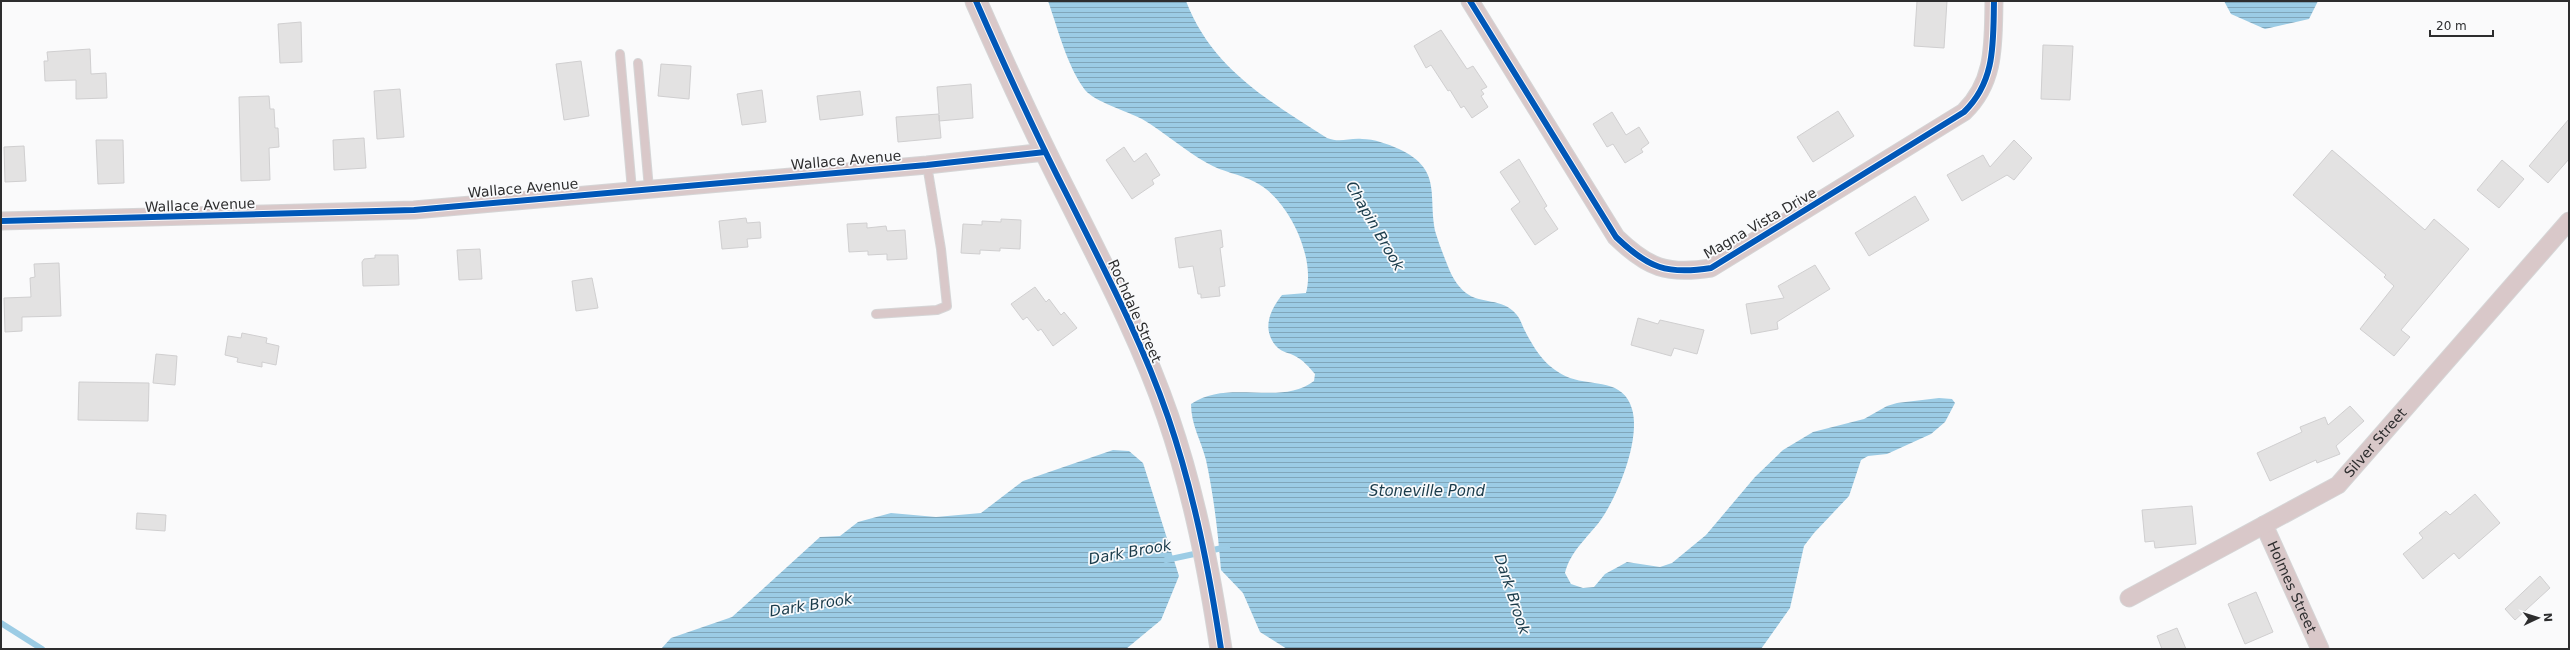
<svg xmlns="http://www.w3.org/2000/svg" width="2570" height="650" viewBox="0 0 2570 650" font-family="'DejaVu Sans',sans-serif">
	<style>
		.water { fill: url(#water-rules) }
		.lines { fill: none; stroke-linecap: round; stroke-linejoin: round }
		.stream { stroke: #9ccce5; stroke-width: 6 }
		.building { fill: #e3e2e2; stroke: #d0cfd0 }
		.service-casing { stroke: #d5d5d6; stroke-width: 10 }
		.minor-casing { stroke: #d5d5d6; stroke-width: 19 }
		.tertiary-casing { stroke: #d5d5d6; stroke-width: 23 }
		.service { stroke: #d9c8c9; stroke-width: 8 }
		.minor { stroke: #d9c8c9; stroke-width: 17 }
		.tertiary { stroke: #d9c8c9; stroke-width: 21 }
		.cycleway-casing { stroke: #f9fafc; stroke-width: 8 }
		.cycleway { stroke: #0057b8; stroke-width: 6 }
		.labels { text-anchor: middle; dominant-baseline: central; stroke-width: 3.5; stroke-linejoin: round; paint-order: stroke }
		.street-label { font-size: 14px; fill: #2d2d2e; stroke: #f9fafc }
		.water-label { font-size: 15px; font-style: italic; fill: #1a3b4a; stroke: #f9fafc }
	</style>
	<defs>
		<pattern id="water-rules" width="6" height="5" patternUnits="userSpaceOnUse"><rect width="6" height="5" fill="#9ccce5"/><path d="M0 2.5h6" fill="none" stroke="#80a6ba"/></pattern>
	</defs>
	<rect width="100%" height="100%" fill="#fafafb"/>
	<g class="water">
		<path d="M1048 1H1186C1212 69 1269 101 1327 138 1340 143 1348 138 1362 139 1374 139 1388 144 1399 149 1444 170 1427 197 1436 234 1439 244 1443 254 1447 264 1451 275 1457 286 1466 293 1480 304 1503 298 1516 314 1520 318 1522 325 1525 331 1536 352 1547 369 1570 378 1593 386 1624 379 1632 409 1641 439 1618 496 1600 521 1587 538 1570 552 1565 573L1571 584 1583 588 1594 587 1605 574 1627 562 1660 567 1672 563 1706 535 1755 477 1783 450 1813 432 1864 419 1887 406 1897 403 1939 398 1952 399 1955 403 1945 422 1931 434 1887 454 1868 456 1861 460 1849 496 1814 533 1804 546 1790 608 1761 649H1287L1260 632 1243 593 1221 570C1218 533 1214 497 1206 460 1201 440 1191 425 1191 404 1229 378 1280 407 1314 381L1315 374C1309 367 1303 360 1295 356 1290 353 1282 352 1278 348 1261 331 1269 311 1282 295L1306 293C1316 257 1288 198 1255 182 1240 174 1222 172 1207 163 1184 150 1164 132 1142 119 1127 111 1095 102 1085 90 1067 66 1058 29 1048 1Z"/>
		<path d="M2224 1H2318L2309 19 2265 29 2231 14Z"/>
		<path d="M1113 450 1129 451 1143 463 1179 576 1161 620 1126 649H661L671 638 732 617 820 537 840 536 858 522 891 513 936 517 981 513 1023 481Z"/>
	</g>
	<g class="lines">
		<g class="stream">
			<path d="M1166 560 1227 547"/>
			<path d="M1 623 42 649"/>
		</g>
	</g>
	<g class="building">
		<path d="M1917 1H1947L1944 48 1914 46Z"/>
		<path d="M301 22 302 62 280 63 278 24Z"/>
		<path d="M1441 30 1467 69 1473 66 1487 87 1481 90 1484 94 1481 96 1488 107 1472 118 1464 106 1461 108 1450 90 1448 91 1431 65 1426 68 1414 46Z"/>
		<path d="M2043 45 2073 46 2070 100 2041 99Z"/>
		<path d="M90 49 91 74 106 73 107 98 76 99V80L45 81 44 61H48L47 52Z"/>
		<path d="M581 61 589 116 564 120 556 64Z"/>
		<path d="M661 64 691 66 689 99 658 96Z"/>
		<path d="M971 84 973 118 939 121V115L941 138 898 142 896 117 939 114 937 87Z"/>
		<path d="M400 89 404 137 377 139 374 91Z"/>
		<path d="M762 90 766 122 742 125 737 94Z"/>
		<path d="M860 91 863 115 820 120 817 96Z"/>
		<path d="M269 96 270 109H274L275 128H278L279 147 269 148 270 180 241 181 239 97Z"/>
		<path d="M1838 111 1854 136 1813 162 1797 137Z"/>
		<path d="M1612 112 1626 135 1639 127 1649 143 1641 149 1643 152 1625 163 1613 144 1607 147 1593 124Z"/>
		<path d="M2569 119V159L2548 183 2529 166Z"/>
		<path d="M364 138 366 168 334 170 333 140Z"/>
		<path d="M96 140H123L124 183 98 184Z"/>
		<path d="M2014 140 2032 158 2014 180 2007 175 1962 201 1947 175 1983 155 1990 167Z"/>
		<path d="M24 146 26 181 5 182 4 147Z"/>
		<path d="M1124 147 1134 162 1146 153 1160 175 1152 180 1154 184 1132 199 1106 160Z"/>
		<path d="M2332 150 2425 230 2434 219 2469 249 2401 330 2410 337 2394 356 2360 329 2394 286 2384 277 2386 275 2293 195Z"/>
		<path d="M1519 159 1547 206 1544 208 1558 229 1535 245 1511 209 1520 202 1500 172Z"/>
		<path d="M2502 160 2524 179 2499 208 2477 190Z"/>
		<path d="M1915 196 1929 220 1869 256 1855 233Z"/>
		<path d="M746 218 747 223 760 222 761 238 747 239 748 247 722 249 719 221Z"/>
		<path d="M1001 219 1021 220 1020 249 1000 248V251L980 250V254L961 253 963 224 982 225V221L1001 222Z"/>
		<path d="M867 223V228L886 226 887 231 905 230 907 259 887 260V254L868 255V251L849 252 847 224Z"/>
		<path d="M1221 230 1223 247 1220 248 1225 286 1219 287 1220 296 1201 298V294H1198L1193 266 1179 268 1175 238Z"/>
		<path d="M480 249 482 279 459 280 457 250Z"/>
		<path d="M375 255H398L399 285 363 286 362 262 364 259 375 258Z"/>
		<path d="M59 263 61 316 22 317V331L5 332 4 298 31 297 30 278 35 277 34 264Z"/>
		<path d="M1815 265 1830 289 1777 322 1778 329 1751 334 1746 304 1784 298 1778 286Z"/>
		<path d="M592 278 598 308 576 311 572 281Z"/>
		<path d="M1035 287 1046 302 1049 299 1061 315 1064 312 1077 328 1053 346 1041 329 1038 331 1027 317 1023 320 1011 304Z"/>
		<path d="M1638 318 1658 324 1660 320 1704 330 1697 354 1674 348 1671 356 1631 345Z"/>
		<path d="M242 333 267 338 266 343 279 346 276 365 262 362V367L237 362 238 358 225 355 228 336 241 338Z"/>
		<path d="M156 354 177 356 175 385 153 383Z"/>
		<path d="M79 382 149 383 148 421 78 420Z"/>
		<path d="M2350 406 2364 421 2336 446 2340 454 2317 463 2316 460 2270 481 2257 453 2302 432 2300 427 2325 417 2328 425Z"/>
		<path d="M2475 494 2500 523 2459 559 2454 553 2423 579 2403 554 2423 538 2419 533 2446 511 2450 515Z"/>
		<path d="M2192 506 2196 544 2155 548 2154 541 2145 542 2142 510Z"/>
		<path d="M137 513 166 515 165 531 136 529Z"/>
		<path d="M2540 576 2550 588 2515 620 2505 609Z"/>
		<path d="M2256 592 2273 632 2245 644 2228 604Z"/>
		<path d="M2177 628 2186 649H2162L2157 636Z"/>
	</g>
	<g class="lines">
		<defs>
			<g id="service">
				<path d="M620 54 632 190"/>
				<path d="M638 63 649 189"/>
				<path d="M876 314 937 310 947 306 941 249 927 165"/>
			</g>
			<g id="minor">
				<path d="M1470 1 1616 237C1648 268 1667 275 1711 268L1964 112C1996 81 1993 42 1994 1"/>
				<path d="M1 221 414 210 927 165 1045 152"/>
				<path id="s1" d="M2264 525 2320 649"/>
				<path id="s2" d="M2129 598 2338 485 2569 221"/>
			</g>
			<path id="tertiary" d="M976 1C1005 67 1035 133 1068 197 1104 269 1142 341 1168 417 1194 493 1209 570 1221 649"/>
		</defs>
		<use href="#service" class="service-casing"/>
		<use href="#minor" class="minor-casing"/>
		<use href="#tertiary" class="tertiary-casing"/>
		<use href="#service" class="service"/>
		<use href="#minor" class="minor"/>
		<use href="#tertiary" class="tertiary"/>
		<defs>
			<g id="cycleway">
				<path d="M976 1C1005 67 1035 133 1068 197 1104 269 1142 341 1168 417 1194 493 1209 570 1221 649"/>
				<path d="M1470 1 1616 237C1648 268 1667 275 1711 268L1964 112C1996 81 1993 42 1994 1"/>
				<path d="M1 221 414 210 927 165 1045 152"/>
			</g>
		</defs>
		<use href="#cycleway" class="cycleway-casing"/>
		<use href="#cycleway" class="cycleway"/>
	</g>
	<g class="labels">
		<g class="street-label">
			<text transform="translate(846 160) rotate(-5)">Wallace Avenue</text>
			<text transform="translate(523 188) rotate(-5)">Wallace Avenue</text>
			<text transform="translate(200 205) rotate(-2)">Wallace Avenue</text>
			<text transform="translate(1760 223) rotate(-30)">Magna Vista Drive</text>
			<text transform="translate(1135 311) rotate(66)">Rochdale Street</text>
			<text stroke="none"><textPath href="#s2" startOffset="294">Silver Street</textPath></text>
			<text stroke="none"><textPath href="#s1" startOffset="68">Holmes Street</textPath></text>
		</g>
		<g class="water-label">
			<text transform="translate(1375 226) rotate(60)">Chapin Brook</text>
			<text x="1427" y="491">Stoneville Pond</text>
			<text transform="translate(1130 552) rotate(-10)">Dark Brook</text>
			<text transform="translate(1512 594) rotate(72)">Dark Brook</text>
			<text transform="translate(811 605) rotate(-9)">Dark Brook</text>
		</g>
	</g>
	<rect width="2570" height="650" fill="none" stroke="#2d2d2e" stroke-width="4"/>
	<g transform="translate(2538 618) rotate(86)" stroke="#f9fafc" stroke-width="3" paint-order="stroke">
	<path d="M0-3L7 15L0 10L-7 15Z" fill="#2d2d2e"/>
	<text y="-6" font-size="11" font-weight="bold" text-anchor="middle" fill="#2d2d2e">N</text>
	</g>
	<path d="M2430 30v6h63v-6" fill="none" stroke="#2d2d2e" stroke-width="2"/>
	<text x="2436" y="30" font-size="12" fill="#2d2d2e" stroke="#f9fafc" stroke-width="3" paint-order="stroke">20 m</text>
</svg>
